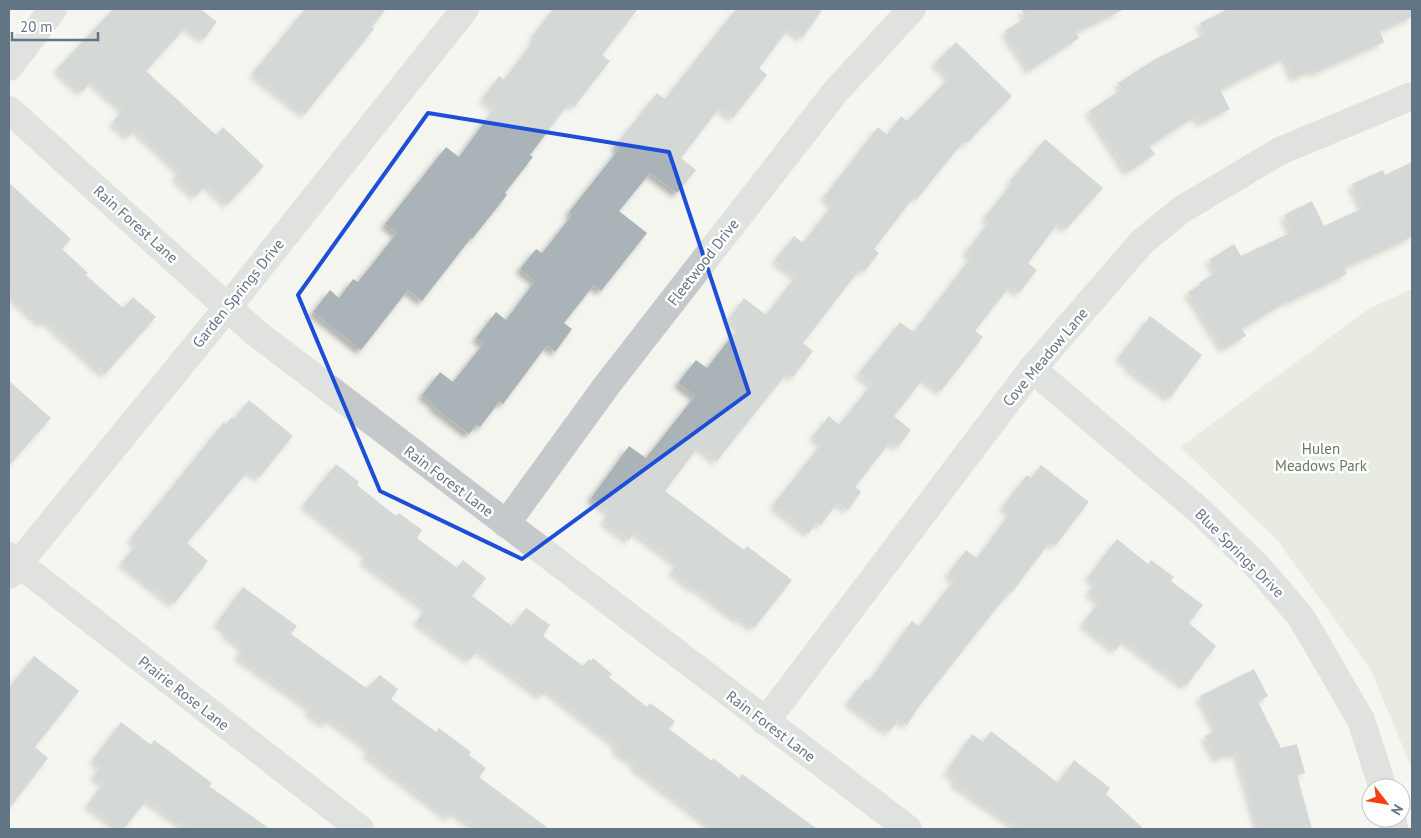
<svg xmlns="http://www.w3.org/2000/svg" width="1421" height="838" viewBox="0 0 1421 838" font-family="'PT Sans',sans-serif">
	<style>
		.green { fill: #d5ddd1 }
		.building { fill: #aab3b8; filter: url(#shadow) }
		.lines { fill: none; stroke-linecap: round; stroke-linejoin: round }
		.minor { stroke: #c6c9cc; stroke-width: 28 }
		.marked { fill: none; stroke: #1d4ed8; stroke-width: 4; stroke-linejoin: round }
		.labels { text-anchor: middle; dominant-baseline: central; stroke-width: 5; stroke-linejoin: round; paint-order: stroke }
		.street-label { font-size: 15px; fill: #617584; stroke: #fff }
		.park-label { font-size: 15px; fill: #667b60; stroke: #fff }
	</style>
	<defs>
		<filter id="shadow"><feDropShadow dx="-4.5" dy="4.5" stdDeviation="2.5" flood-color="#0004"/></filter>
	</defs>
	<rect width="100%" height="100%" fill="#f5f5f0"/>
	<path class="green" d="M1412 289V769L1370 668 1277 540 1180 447 1370 308Z"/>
	<g class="building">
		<path d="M113 9H203L202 10 217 22 204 39 187 26 146 71 216 135 223 127 264 166 228 204 207 184 196 196 175 176 181 171 136 129 129 136 113 122 124 109 92 81 82 92 57 69Z"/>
		<path d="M305 9H386L372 27 374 29 305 114 253 73Z"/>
		<path d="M553 9H638L602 55 610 61 574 107 569 103 530 155 533 157 505 193 507 195 472 239 471 238 422 301 408 290 361 350 313 312 330 290 339 298 353 279 358 282 397 233 385 224 446 147 459 157 495 107 483 98 499 76 504 80 535 39 532 37Z"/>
		<path d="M736 9H823L802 38 789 28 759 68 767 75 733 118 720 107 681 158 696 170 677 193 650 173 619 211 647 233 601 291 594 285 564 323 572 329 555 352 547 345 503 404 500 401 480 427 476 425 469 434 434 407 435 405 422 395 440 372 453 382 484 343 476 338 496 312 506 320 535 281 520 269 536 249 542 253 572 215 569 212 619 149 615 146 657 93 665 99Z"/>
		<path d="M1021 9H1125L1076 32 1079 38 1030 70 1005 31 1026 17Z"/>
		<path d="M1228 9H1412V17L1380 31 1384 42 1314 73 1312 70 1294 78 1285 57 1220 90 1230 109 1201 123 1197 115 1149 146 1155 154 1128 172 1089 111 1122 89 1118 83 1152 61 1205 34 1200 23Z"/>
		<path d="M956 42 1012 96 966 144 964 141 917 199 914 197 874 249 879 253 864 272 860 269 803 343 813 351 793 377 787 373 717 461 699 446 665 491 744 550 747 546 792 580 754 628 741 618 739 620 696 587 695 589 672 571 678 563 635 531 629 540 604 521 610 512 591 498 629 446 646 458 695 396 678 383 696 360 707 368 739 327 729 319 744 298 766 315 796 276 775 260 794 236 803 243 833 204 824 197 878 127 887 135 901 116 907 121 950 77 935 63Z"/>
		<path d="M1045 139 1103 188 1066 229 1059 222 1028 263 1037 270 1019 293 1010 286 975 331 983 337 941 391 924 378 894 416 911 430 898 447 890 442 855 487 861 492 848 510 838 502 821 525 817 522 809 533 773 505 822 443 813 436 829 416 839 425 872 384 859 373 900 322 914 332 972 256 966 252 990 221 985 217 1012 183 1010 181Z"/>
		<path d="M1412 162V237L1344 268 1347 274 1288 302 1287 301 1242 329 1246 336 1224 349 1188 292 1200 285 1199 283 1217 272 1209 260 1234 244 1241 256 1292 232 1284 215 1312 201 1324 226 1363 208 1352 184 1383 170 1385 175Z"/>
		<path d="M9 183 71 239 62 249 88 273 86 275 123 308 133 297 156 317 105 374 46 320 42 324 9 293Z"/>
		<path d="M1150 316 1202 355 1170 398 1128 367 1130 365 1119 357Z"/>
		<path d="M9 381 51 418 9 466Z"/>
		<path d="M249 400 293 436 259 478 249 470 187 543 208 561 174 604 122 562 137 544 131 538 224 422 226 424 232 417 234 419Z"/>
		<path d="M336 464 359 482 357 485 396 516 399 513 422 530 417 538 457 568 463 560 486 578 472 596 512 626 526 608 550 625 543 636 583 666 589 659 591 661 593 658 612 674 609 677 647 707 650 703 675 721 669 729 712 761 713 758 739 778 742 774 817 829H716L634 766 636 764 615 749 618 745 547 689 542 696 478 649 470 660 417 621 427 608 363 560 368 555 304 504Z"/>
		<path d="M1041 465 1089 502 1055 546 1050 542 1012 592 1011 591 995 610 920 705 907 725 899 719 889 732 848 702 866 679 869 681 912 621 919 626 955 579 948 574 966 550 977 558 1011 512 1003 506 1027 475 1031 478Z"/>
		<path d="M1117 539 1148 564 1151 560 1174 577 1171 581 1203 605 1189 623 1216 646 1186 686 1124 639 1116 650 1083 623 1100 601 1089 592 1096 583 1088 577Z"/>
		<path d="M243 587 297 626 291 634 366 688 380 675 398 689 391 699 436 732 439 728 471 752 469 755 486 768 479 777 549 829H478L454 811 449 817 366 753 370 748 330 718 326 724 308 711 311 707 238 656 244 648 226 633 228 631 217 623Z"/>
		<path d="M34 656 79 691 35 747 48 758 9 809V688Z"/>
		<path d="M1254 669 1268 696 1258 702 1281 748 1297 744 1305 773 1297 775 1312 829H1259L1237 752 1229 756V753L1217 759 1205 736 1217 730 1200 696Z"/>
		<path d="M121 722 151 745 154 740 212 783 209 786 270 829H189L147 799 124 829H121L88 804 104 783 94 776 101 766 93 760Z"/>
		<path d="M991 731 1058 783 1074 760 1110 788 1106 794 1144 829H1021L953 782 957 778 947 771 972 734 983 742Z"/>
	</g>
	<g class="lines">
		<g class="minor">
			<path d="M9 67 53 9"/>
			<path d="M9 110 256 333 908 829"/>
			<path d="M1032 369 1201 512 1259 568 1301 617 1361 720 1383 788"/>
			<path d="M506 524 607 385 836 91 912 9"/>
			<path d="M9 556 360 829"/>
			<path d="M9 575 228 307 465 9"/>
			<path d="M765 722 1032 369 1142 242 1181 210 1280 151 1412 96"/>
			<path d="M1392 818 1394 829"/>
		</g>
	</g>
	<path d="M0 0H1421V838H0ZM428 113 669 152 749 393 522 559 380 491 298 295Z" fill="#f5f5f0" fill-opacity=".55" fill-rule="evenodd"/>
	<path class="marked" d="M428 113 669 152 749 393 522 559 380 491 298 295Z"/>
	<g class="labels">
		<g class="street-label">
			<text transform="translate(136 224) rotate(42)">Rain Forest Lane</text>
			<text transform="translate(703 262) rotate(-52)">Fleetwood Drive</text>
			<text transform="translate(238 293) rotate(-51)">Garden Springs Drive</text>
			<text transform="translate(1045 357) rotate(-50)">Cove Meadow Lane</text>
			<text transform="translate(449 481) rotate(37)">Rain Forest Lane</text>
			<text transform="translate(1240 553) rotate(45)">Blue Springs Drive</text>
			<text transform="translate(184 693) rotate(38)">Prairie Rose Lane</text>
			<text transform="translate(771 726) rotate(37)">Rain Forest Lane</text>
		</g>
		<g class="park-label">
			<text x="1321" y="448">Hulen<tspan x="1321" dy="17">Meadows Park</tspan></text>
		</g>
	</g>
	<rect width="1421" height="838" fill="none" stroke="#617584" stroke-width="20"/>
	<g transform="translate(1386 803) rotate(121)"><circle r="24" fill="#ffffff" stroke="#c0c8ce"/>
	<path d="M0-4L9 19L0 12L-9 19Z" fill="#f43f11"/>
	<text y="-8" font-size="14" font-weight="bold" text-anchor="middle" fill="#617584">N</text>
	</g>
	<path d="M12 32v8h86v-8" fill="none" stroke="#617584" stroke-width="2.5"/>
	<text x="20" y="32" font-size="15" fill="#617584" stroke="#ffffff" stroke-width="4" paint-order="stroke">20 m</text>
</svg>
